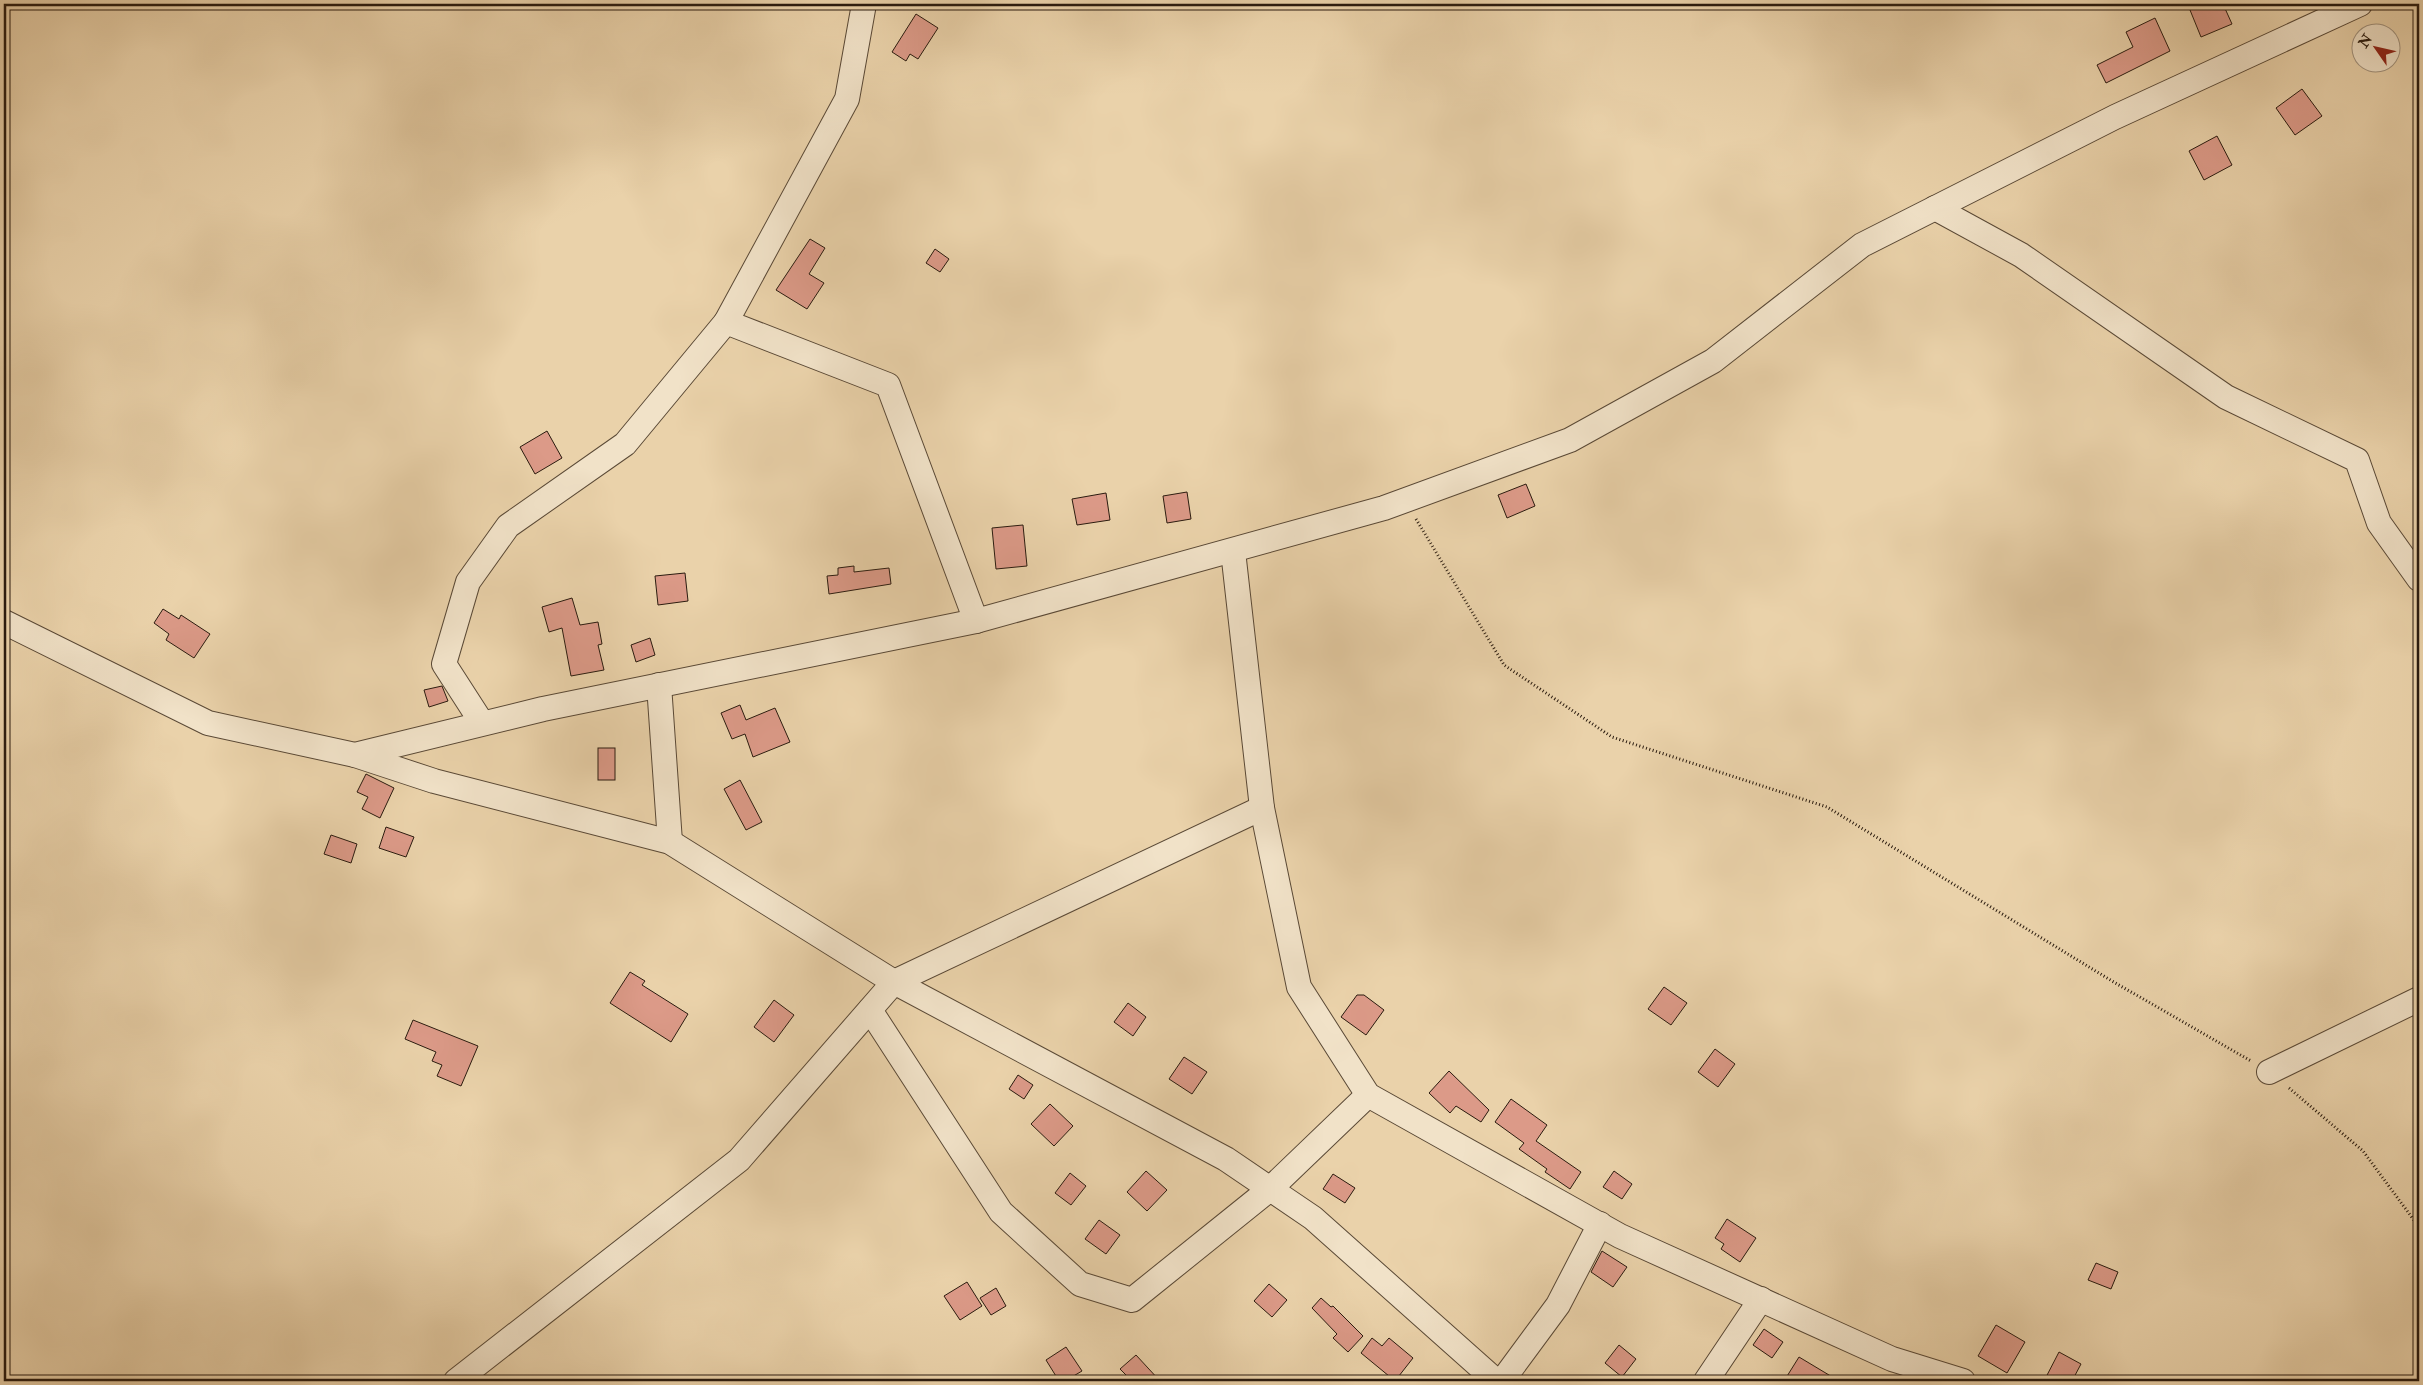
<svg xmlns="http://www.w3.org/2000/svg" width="2423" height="1385" viewBox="0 0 2423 1385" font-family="'IM FELL Double Pica',serif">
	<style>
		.building { fill: #dc9a88; stroke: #2a1b0f }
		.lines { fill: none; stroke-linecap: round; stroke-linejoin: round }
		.street-casing { stroke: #5a4936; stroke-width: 26 }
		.path { stroke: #2a1b0f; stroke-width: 3; stroke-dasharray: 1 2.5; stroke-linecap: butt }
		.street { stroke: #f1e2c8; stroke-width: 24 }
	</style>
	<rect width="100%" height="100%" fill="#ead2aa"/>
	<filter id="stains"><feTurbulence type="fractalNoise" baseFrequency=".004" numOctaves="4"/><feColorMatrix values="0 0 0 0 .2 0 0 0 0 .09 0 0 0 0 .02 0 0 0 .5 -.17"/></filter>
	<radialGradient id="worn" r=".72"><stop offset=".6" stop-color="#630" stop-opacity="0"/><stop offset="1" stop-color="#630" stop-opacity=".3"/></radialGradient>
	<g class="building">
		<path d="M2204 4H2223L2232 24 2201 37 2190 10Z"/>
		<path d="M916 14 938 28 918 59 910 54 906 61 892 52Z"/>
		<path d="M2155 18 2170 51 2106 83 2097 65 2133 47 2126 32Z"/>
		<path d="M2302 89 2322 116 2295 135 2276 108Z"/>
		<path d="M2217 136 2232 165 2204 180 2189 151Z"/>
		<path d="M810 239 825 248 809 274 824 283 807 309 776 290Z"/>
		<path d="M935 249 949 259 940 272 926 263Z"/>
		<path d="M547 431 562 458 535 474 520 447Z"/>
		<path d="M1526 484 1535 506 1507 518 1498 495Z"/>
		<path d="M1187 492 1191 519 1167 523 1163 496Z"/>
		<path d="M1106 493 1110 520 1077 525 1072 499Z"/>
		<path d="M1023 525 1027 566 996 569 992 528Z"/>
		<path d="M854 566V572L889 568 891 584 829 594 827 576 838 575V568Z"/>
		<path d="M685 573 688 601 658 605 655 576Z"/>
		<path d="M572 598 580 625 598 622 602 644 598 645 604 670 571 676 562 628 549 632 542 607Z"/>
		<path d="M163 609 179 619 181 615 210 634 194 658 166 640 169 634 154 623Z"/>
		<path d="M650 638 655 655 636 662 631 645Z"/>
		<path d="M442 686 448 701 429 707 424 690Z"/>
		<path d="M740 705 746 720 775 708 790 742 753 757 745 734 732 739 721 713Z"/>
		<rect x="598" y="748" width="17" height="32"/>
		<path d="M366 774 394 788 380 818 362 809 368 797 357 792Z"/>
		<path d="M740 780 762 822 746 830 724 789Z"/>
		<path d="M386 827 414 837 406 857 379 848Z"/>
		<path d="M331 835 357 844 351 863 324 854Z"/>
		<path d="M630 972 645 981 642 985 688 1014 671 1042 610 1003Z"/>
		<path d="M1664 987 1687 1003 1671 1025 1648 1009Z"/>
		<path d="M1357 995H1364L1384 1010 1366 1035 1341 1017Z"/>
		<path d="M774 1000 794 1015 774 1042 754 1027Z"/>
		<path d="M1128 1003 1146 1017 1133 1036 1114 1022Z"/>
		<path d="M413 1020 478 1046 461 1086 437 1076 442 1065 432 1061 436 1052 405 1039Z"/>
		<path d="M1715 1049 1735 1064 1718 1087 1698 1072Z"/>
		<path d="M1184 1057 1207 1072 1192 1094 1169 1079Z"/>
		<path d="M1449 1071 1489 1110 1481 1122 1456 1106 1450 1113 1429 1093Z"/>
		<path d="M1018 1075 1033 1085 1024 1099 1009 1089Z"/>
		<path d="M1511 1099 1547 1125 1536 1141 1581 1172 1570 1189 1545 1172 1547 1169 1519 1149 1524 1143 1495 1122Z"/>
		<path d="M1050 1104 1073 1126 1054 1146 1031 1124Z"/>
		<path d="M1146 1171 1167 1190 1147 1211 1127 1192Z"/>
		<path d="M1614 1171 1632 1184 1622 1199 1603 1187Z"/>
		<path d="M1070 1173 1086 1186 1071 1205 1055 1193Z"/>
		<path d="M1333 1174 1355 1188 1345 1203 1323 1189Z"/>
		<path d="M1727 1219 1756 1238 1740 1262 1721 1249 1724 1244 1715 1238Z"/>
		<path d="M1099 1220 1120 1235 1106 1254 1085 1239Z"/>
		<path d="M1602 1251 1627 1267 1613 1287 1591 1272Z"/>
		<path d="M2096 1263 2118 1272 2111 1289 2088 1280Z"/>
		<path d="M967 1282 982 1306 960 1320 944 1296Z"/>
		<path d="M1269 1284 1287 1300 1272 1317 1254 1301Z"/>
		<path d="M996 1288 1006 1306 991 1315 980 1298Z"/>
		<path d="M1321 1298 1331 1307 1333 1306 1363 1336 1348 1352 1333 1338 1337 1334 1312 1308Z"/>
		<path d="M1996 1325 2025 1342 2007 1373 1978 1356Z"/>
		<path d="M1764 1329 1783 1342 1772 1358 1753 1345Z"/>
		<path d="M1372 1338 1382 1346 1389 1338 1413 1358 1395 1381 1361 1353Z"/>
		<path d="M1619 1345 1636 1359 1622 1377 1605 1363Z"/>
		<path d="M1066 1347 1082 1371 1065 1381H1059L1046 1360Z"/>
		<path d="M2059 1352 2081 1364 2072 1381H2044Z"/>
		<path d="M1136 1355 1160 1381H1132L1120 1369Z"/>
		<path d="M1799 1357 1839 1381H1784Z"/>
	</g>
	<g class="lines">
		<defs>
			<g id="street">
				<path d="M1935 208 2021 255 2226 397 2357 460 2379 523 2419 579"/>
				<path d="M726 322 847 99 864 4"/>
				<path d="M1233 551 1262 808 1299 987 1368 1095 1620 1236 1892 1359 1963 1381"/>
				<path d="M4 622 208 723 355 755 543 709 976 621 1384 508 1570 440 1713 361 1862 245 2115 117 2360 4"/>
				<path d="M659 685 670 842"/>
				<path d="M482 723 444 664 468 582 508 526 625 444 726 322 888 385 976 621"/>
				<path d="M355 755 434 781 670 842 894 982 1226 1159 1313 1218 1496 1381"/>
				<path d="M870 1010 1001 1212 1080 1284 1132 1300 1270 1189 1368 1095"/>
				<path d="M2269 1072 2419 999"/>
				<path d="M456 1381 739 1160 894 982 1262 808"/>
				<path d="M1502 1381 1558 1305 1600 1224"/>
				<path d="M1706 1381 1761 1299"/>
			</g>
		</defs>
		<use href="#street" class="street-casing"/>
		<g class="path">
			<path d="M1416 519 1504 665 1612 737 1827 807 2112 981 2251 1061"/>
			<path d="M2289 1088 2363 1151 2419 1227"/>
		</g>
		<use href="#street" class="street"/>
	</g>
	<rect width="2423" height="1385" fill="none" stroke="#ead2aa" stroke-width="20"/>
	<rect x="5" y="5" width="2413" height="1375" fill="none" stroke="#2a1b0f" stroke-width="2.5"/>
	<rect x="10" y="10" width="2403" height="1365" fill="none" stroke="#2a1b0f"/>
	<g transform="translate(2376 48) rotate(304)"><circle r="24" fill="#f1e2c8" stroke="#a1927e"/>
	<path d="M0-4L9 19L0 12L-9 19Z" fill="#8f2418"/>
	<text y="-8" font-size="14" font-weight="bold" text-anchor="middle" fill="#2a1b0f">N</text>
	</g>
	<rect width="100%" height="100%" filter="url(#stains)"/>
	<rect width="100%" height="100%" fill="url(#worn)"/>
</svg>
